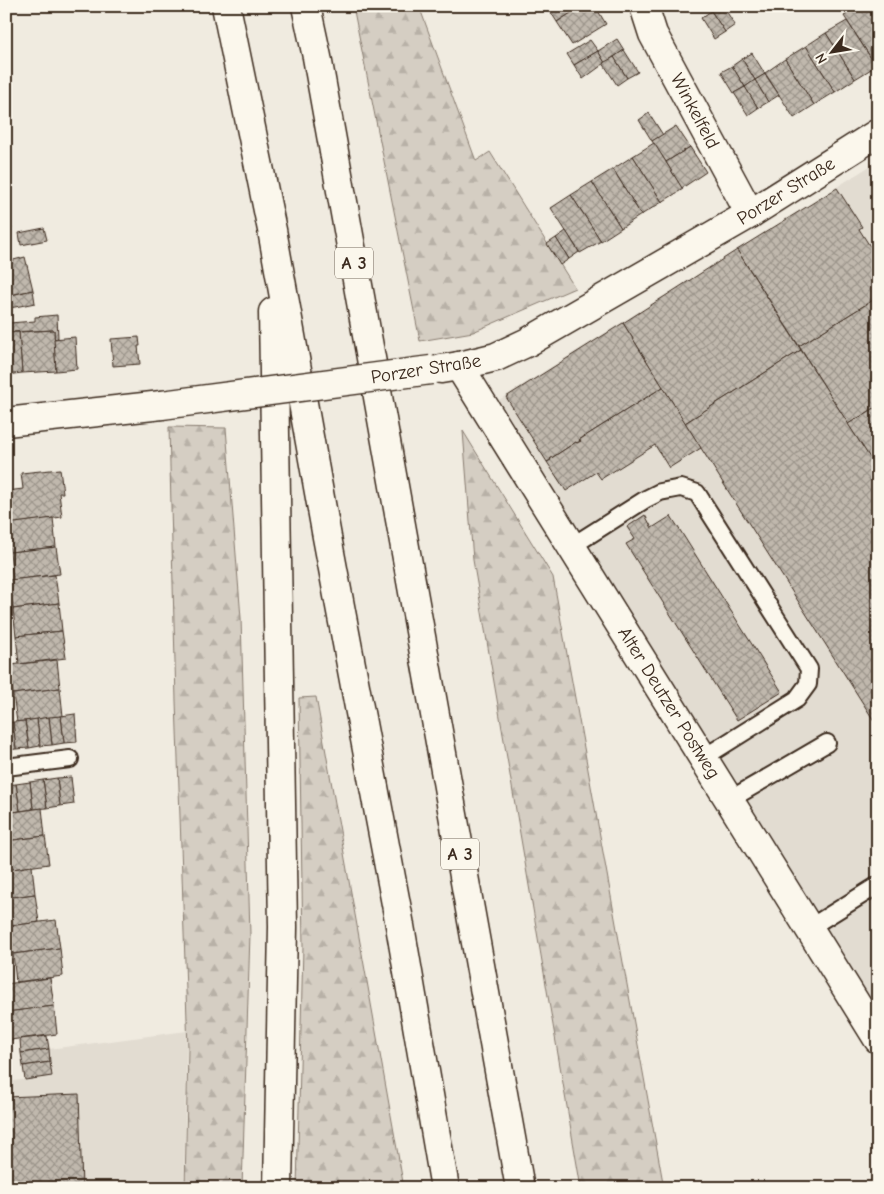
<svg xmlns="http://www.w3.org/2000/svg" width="884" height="1194" viewBox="0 0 884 1194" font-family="'Comic Neue',sans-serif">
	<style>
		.built { fill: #e2dcd1 }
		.forest { fill: url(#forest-firs); stroke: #887c70 }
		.building { fill: url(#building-cross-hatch); stroke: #3b2a1e }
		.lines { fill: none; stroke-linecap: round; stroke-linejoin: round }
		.lane-casing { stroke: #3b2a1e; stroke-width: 20 }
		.street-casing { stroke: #3b2a1e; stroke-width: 31 }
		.highway-casing { stroke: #3b2a1e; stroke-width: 31 }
		.lane { stroke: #fbf7ec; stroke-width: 16 }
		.street { stroke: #fbf7ec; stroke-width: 28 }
		.highway { stroke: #fbf7ec; stroke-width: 28 }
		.street-bridge-casing { stroke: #3b2a1e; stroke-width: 31; stroke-linecap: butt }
		.street-bridge { stroke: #fbf7ec; stroke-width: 28 }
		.labels { text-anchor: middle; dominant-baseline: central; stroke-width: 4.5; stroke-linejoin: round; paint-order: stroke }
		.shield { fill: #fbf7ec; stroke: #75685c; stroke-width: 1 }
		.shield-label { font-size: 18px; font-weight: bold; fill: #3b2a1e }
		.street-label { font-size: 19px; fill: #3b2a1e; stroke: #fbf7ec }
	</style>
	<defs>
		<pattern id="forest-firs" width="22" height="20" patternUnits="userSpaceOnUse" patternTransform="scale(1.25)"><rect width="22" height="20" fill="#d5cec3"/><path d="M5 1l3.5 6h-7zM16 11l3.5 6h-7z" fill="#b8b1a7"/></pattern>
		<pattern id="building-cross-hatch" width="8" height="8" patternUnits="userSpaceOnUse" patternTransform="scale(1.25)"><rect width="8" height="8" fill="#c0b8ad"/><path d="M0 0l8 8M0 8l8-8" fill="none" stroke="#9d968c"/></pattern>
	</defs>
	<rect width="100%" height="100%" fill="#f0ebe0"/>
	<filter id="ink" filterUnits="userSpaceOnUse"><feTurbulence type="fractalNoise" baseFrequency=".02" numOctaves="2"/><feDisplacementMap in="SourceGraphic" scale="10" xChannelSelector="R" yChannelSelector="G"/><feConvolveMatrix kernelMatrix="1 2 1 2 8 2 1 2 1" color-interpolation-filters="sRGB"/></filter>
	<g filter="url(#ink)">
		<g class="built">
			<path d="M878 161V1014L774 854 499 400Z"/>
			<path d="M187 1031 184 1188H6V1082L53 1076 49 1049Z"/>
		</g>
		<g class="forest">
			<path d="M353 6H419L476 161 490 152 575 288 473 332 420 341Z"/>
			<path d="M169 427 226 428 241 618 250 934 242 1188H185L188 1049 176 701Z"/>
			<path d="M463 431 553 577 664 1188H581L473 560Z"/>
			<path d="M316 697 404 1188H297L303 947 299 698Z"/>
		</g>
		<g class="building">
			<path d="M547 6H582L557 22Z"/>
			<path d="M582 6H595L606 24 572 45 557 22Z"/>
			<path d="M719 6H723L735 25 725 32 711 11Z"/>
			<path d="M859 6H867L878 24V58L873 61 844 16Z"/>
			<path d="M867 6H878V24Z"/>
			<path d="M711 11 725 32 714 39 701 18Z"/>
			<path d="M847 21 876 66 855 79 826 33Z"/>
			<path d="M826 33 855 79 835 92 806 46Z"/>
			<path d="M617 39 624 50 605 63 598 51Z"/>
			<path d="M590 40 598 51 574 65 567 54Z"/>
			<path d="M806 46 835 92 814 105 785 59Z"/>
			<path d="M624 50 638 72 627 78 614 57Z"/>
			<path d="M598 51 605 63 583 79 574 65Z"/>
			<path d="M752 53 765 74 755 80 742 59Z"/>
			<path d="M614 57 627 78 617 85 603 63Z"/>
			<path d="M742 59 755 80 745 87 732 66Z"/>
			<path d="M785 59 814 105 794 118 765 73Z"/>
			<path d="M732 66 745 87 734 93 721 72Z"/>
			<path d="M765 74 779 95 768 102 755 80Z"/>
			<path d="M755 80 768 102 758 108 745 87Z"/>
			<path d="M745 87 758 108 748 115 734 93Z"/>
			<path d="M649 113 663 135 652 141 639 120Z"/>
			<path d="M676 126 690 147 666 162 652 141Z"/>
			<path d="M654 143 683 189 662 202 633 156Z"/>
			<path d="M690 147 706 172 682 188 666 162Z"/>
			<path d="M633 156 662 202 641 215 613 169Z"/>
			<path d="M613 169 641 215 621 228 592 182Z"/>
			<path d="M592 182 621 228 601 241 571 195Z"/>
			<path d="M837 188 862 227 859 229 878 259V297L799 346 737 250Z"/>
			<path d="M571 195 601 241 580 253 551 208Z"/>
			<path d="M6 205 12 229 6 230Z"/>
			<path d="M44 228 47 240 21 245 19 233Z"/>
			<path d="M566 231 579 252 569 259 556 238Z"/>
			<path d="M556 238 569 259 560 265 547 244Z"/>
			<path d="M737 250 801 350 685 423 623 323Z"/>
			<path d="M25 257 33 290 6 296V262Z"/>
			<path d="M33 290 35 303 10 308 7 296Z"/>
			<path d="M878 297V406L848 424 799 346Z"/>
			<path d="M57 315 58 338 54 339V330L10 332 9 323 35 321V317Z"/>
			<path d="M623 323 663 387 579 440 581 441 577 443 576 442 550 459 551 460 547 462 506 397Z"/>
			<path d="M54 330 56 371 22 373 19 332Z"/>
			<path d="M19 332 22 373 6 375V333Z"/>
			<path d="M75 337 77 369 56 371 54 339Z"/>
			<path d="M139 337 140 346H138L140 364 113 366 111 339Z"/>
			<path d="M801 350 878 470V727L685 423Z"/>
			<path d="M663 387 701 448 669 468 655 445 601 479 596 472 566 491 547 462 551 460 550 459 576 442 577 443 581 441 579 440Z"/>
			<path d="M878 406V470L848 424Z"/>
			<path d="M60 469 63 493H59L62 517 11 524 7 491 23 489 21 473Z"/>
			<path d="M645 515 652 528 671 516 782 692 737 720 626 544 635 539 627 527Z"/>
			<path d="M53 518 56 547 10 552 7 524Z"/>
			<path d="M56 547 60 574 13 580 10 552Z"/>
			<path d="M55 575 59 603 13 609 9 580Z"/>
			<path d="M59 603 62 631 16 636 13 609Z"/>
			<path d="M62 631 66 658 19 664 16 636Z"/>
			<path d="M57 660 60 688 13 694 10 665Z"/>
			<path d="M60 688 63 716 17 722 13 694Z"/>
			<path d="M75 714 77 742 64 743 61 716Z"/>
			<path d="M61 716 64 743 52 745 49 717Z"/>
			<path d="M49 717 52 745 40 746 37 719Z"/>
			<path d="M37 719 40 746 29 748 25 721Z"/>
			<path d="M25 721 29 748 16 749 13 722Z"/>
			<path d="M13 722 16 749 6 750V723Z"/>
			<path d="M71 777 74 804 60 806 57 778Z"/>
			<path d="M57 778 60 806 47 808 43 780Z"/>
			<path d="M43 780 47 808 33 809 30 782Z"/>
			<path d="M30 782 33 809 20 811 16 784Z"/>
			<path d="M16 784 20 811 6 813V785Z"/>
			<path d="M42 808 45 836 6 841V813Z"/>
			<path d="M45 836 49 864 6 870V841Z"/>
			<path d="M32 866 35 894 6 898V870Z"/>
			<path d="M35 894 39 922 6 927V898Z"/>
			<path d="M56 920 60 948 13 954 9 926Z"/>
			<path d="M60 948 63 976 16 982 13 954Z"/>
			<path d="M50 978 54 1006 7 1012 6 984Z"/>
			<path d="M54 1006 57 1034 10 1040 7 1012Z"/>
			<path d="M47 1036 49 1049 21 1053 20 1039Z"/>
			<path d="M49 1049 50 1062 23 1066 21 1053Z"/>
			<path d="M50 1062 52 1076 25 1080 23 1066Z"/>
			<path d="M79 1094 82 1188H6V1097Z"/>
		</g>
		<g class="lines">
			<defs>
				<g id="lane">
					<path d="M572 546 646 499 660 492 681 488 697 493 809 669 808 684 797 699 703 758"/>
					<path d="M6 767 70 759"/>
					<path d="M729 800 827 743"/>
					<path d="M809 928 878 885"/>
				</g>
				<g id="street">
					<path d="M644 6 653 34 750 214"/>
					<path d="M459 366 878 1039"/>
					<path d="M441 369 459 366 496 357 528 342 750 214 878 133"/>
					<path d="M6 422 162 405"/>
				</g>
				<g id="highway">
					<path d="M226 6 272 230 327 537 399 920 445 1188"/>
					<path d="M306 6 317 57 520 1188"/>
					<path d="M273 312 283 927 278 1188"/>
				</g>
			</defs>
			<use href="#lane" class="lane-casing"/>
			<use href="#street" class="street-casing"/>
			<use href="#highway" class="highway-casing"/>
			<use href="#lane" class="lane"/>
			<use href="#street" class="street"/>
			<use href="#highway" class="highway"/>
			<defs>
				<path id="street-bridge" d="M162 405 431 370"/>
			</defs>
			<use href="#street-bridge" class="street-bridge-casing"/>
			<use href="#street-bridge" class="street-bridge"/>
		</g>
	</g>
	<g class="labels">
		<g class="shield">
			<rect x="335" y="247.5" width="38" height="31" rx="4"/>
			<rect x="441" y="838.5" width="38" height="31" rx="4"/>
		</g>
		<g class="shield-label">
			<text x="354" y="263">A 3</text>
			<text x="460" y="854">A 3</text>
		</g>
		<g class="street-label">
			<text transform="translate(695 111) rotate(62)">Winkelfeld</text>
			<text transform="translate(786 191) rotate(-32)">Porzer Straße</text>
			<text transform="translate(426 369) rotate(-9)">Porzer Straße</text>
			<text transform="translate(669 703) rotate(58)">Alter Deutzer Postweg</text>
		</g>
	</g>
	<rect width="884" height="1194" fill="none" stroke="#fbf7ec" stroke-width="25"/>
	<rect x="12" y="12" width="859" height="1169" fill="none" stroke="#3b2a1e" stroke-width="2" filter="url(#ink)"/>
	<g transform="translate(832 52) rotate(239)" stroke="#fbf7ec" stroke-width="4" paint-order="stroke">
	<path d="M0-4L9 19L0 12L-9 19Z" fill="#3b2a1e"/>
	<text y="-8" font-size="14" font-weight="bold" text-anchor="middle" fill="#3b2a1e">N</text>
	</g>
</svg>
